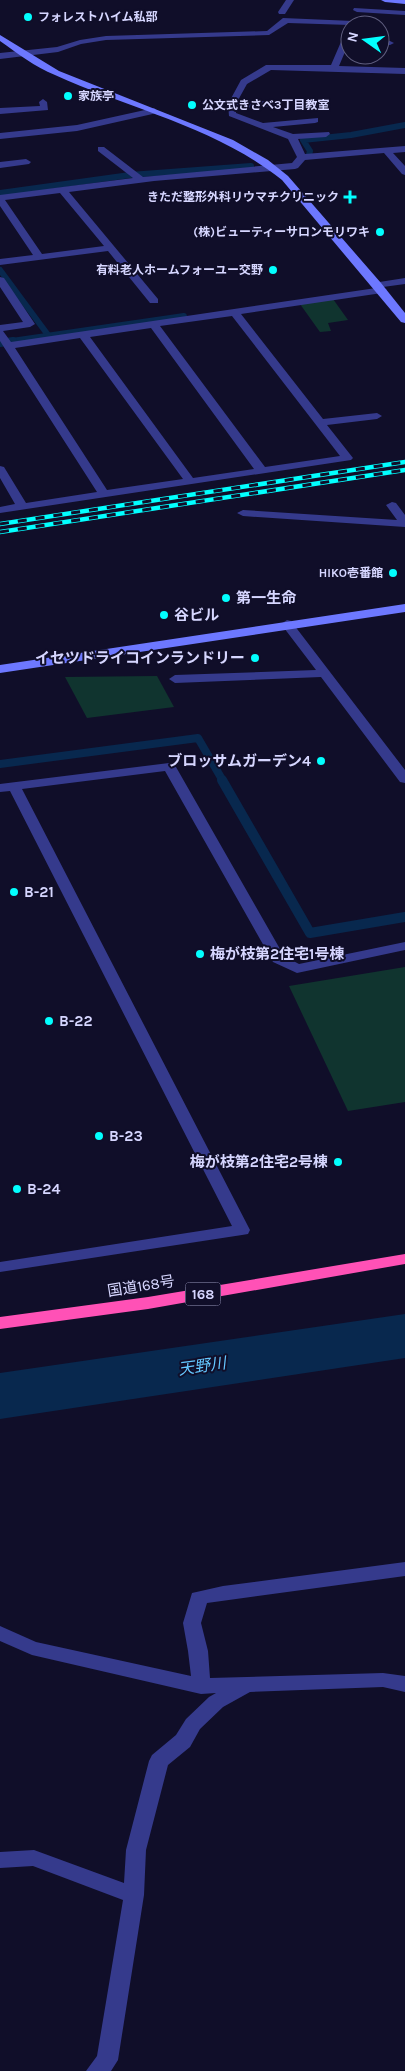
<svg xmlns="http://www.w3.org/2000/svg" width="405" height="2071" viewBox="0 0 405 2071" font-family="Karla,'Noto Sans JP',sans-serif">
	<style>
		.green { fill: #10342f }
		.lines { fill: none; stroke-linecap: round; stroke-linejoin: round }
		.stream-far2 { stroke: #08284e; stroke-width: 6 }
		.stream-far1 { stroke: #08284e; stroke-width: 8 }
		.stream { stroke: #08284e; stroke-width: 10 }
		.river { fill: #08284e; fill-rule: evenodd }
		.street { fill: #353a8c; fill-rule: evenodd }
		.secondary { fill: #6d78ff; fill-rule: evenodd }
		.highway { fill: #ff51b6; fill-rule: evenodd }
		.rail-casing { stroke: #02ffff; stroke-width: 4.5 }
		.rail { stroke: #100e29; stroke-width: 3; stroke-dasharray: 9; stroke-linecap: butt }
		.poi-dot { fill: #02ffff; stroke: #100e29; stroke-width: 2 }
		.labels { text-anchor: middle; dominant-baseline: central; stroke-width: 4; stroke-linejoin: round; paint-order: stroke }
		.far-poi-label { font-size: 12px; font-weight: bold; fill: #d6d6ff; stroke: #100e29; text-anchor: end }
		.shield { fill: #100e29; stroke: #9b9abf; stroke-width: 1 }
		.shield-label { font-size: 14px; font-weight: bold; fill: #d6d6ff }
		.poi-label { font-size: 15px; font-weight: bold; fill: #d6d6ff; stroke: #100e29; text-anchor: start }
		.street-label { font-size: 15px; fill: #d6d6ff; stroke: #100e29 }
		.water-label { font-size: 16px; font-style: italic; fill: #64c7ff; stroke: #100e29 }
	</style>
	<rect width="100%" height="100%" fill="#100e29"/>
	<g class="green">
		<path d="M333 299 348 320 328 323 331 331 320 332 300 304Z"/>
		<path d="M157 676 174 707 87 718 65 677Z"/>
		<path d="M405 967V1102L348 1111 289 986Z"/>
	</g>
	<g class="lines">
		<g class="stream-far2">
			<path d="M309 155 310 151 303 140 351 135 405 125"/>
			<path d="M0 193 130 175 251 166"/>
			<path d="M0 270 48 335"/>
			<path d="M5 342 184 316"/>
		</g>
		<g class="stream-far1">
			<path d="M0 343 13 341"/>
			<path d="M0 764 198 738 223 781"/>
		</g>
		<path class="stream" d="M222 780 310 933 405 917"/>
		<path class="river" d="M405 1314V1358L0 1419V1373Z"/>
		<g class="street">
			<path d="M286 0H294L285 14H279L278 12Z"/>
			<path d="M354 8 405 11V15L357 12 353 10Z"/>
			<path d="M283 18 353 21 357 23 350 25 288 23 269 35 106 40 81 44 58 52 0 59V53L57 47 80 40 106 36 267 31Z"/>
			<path d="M347 28H350V40L339 66 405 68V74L271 70 247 84 237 102 276 101 280 104 279 106 236 108V113L263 123 318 118V122L315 123 273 127 293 134 329 132 330 134 326 137 298 139 305 154 405 146V152L393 153 405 166V175L402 174 384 153 305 160 298 168 295 169 154 181 69 192 158 299V303H150L108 251 0 265V259L33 255 0 206V195L133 178 98 151V147H104L143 177 292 163 297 157 288 139 229 116 228 104 241 80 266 65H331ZM60 193 104 246 42 254 5 200Z"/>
			<path d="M380 41H390L394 43 390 45H380Z"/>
			<path d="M43 99 47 102 48 110 0 114V108L40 106 39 102Z"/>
			<path d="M154 108 158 111 157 113 77 131 0 139V133L77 125Z"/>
			<path d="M26 159 31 162 29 164 0 168V162Z"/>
			<path d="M0 277 4 278 35 324 30 327 3 331 11 342 376 288 372 285 373 283 405 278V284L383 287 387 290 382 293 241 314 323 419 377 413 382 416 377 419 327 425 353 458 351 460 0 513V507L15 504 0 478V466L4 467 26 503 97 492 0 341V325L23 322 0 287ZM232 316 340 456 265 467 160 326ZM151 328 254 469 193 478 90 337ZM80 338 183 479 107 490 15 348Z"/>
			<path d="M392 502 396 503 405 515V527L243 516 237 513 243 510 397 520 386 505Z"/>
			<path d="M287 620 291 621 405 770V783L400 782 321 677 175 683 169 679 175 675 316 670 281 624Z"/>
			<path d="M169 763 176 767 284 956 299 964 405 942V950L297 973 273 962 165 771 22 789 250 1230 248 1234 242 1235 0 1272V1262L232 1226 10 791 0 792V784Z"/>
			<path d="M405 1562V1576L207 1603 201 1623 208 1651 210 1678 383 1673 405 1676V1692L383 1687 250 1692 223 1707 200 1729 190 1747 168 1765 146 1850 144 1895 118 2060 111 2071H86L97 2056 123 1900 33 1866 0 1868V1852L34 1850 124 1883 126 1850 149 1761 152 1755 176 1735 186 1719 209 1697 216 1693 201 1694 32 1655 0 1641V1626L36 1642 191 1676 188 1651 183 1623 192 1593 223 1586Z"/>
		</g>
		<g class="secondary">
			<path d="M381 0H405V4L385 2Z"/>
			<path d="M0 35 59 71 233 140 268 160 288 176 381 283 405 313V323L401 322 282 180C216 127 130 109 55 75 35 67 17 53 0 41Z"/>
			<path d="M405 604V612L0 673V665Z"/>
		</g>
		<path class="highway" d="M405 1254V1264L148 1309 0 1329V1317L148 1297Z"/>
		<defs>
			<g id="rail">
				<path d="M0 524 405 462"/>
				<path d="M0 532 405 470"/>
			</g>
		</defs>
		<use href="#rail" class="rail-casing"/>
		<use href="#rail" class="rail"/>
	</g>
	<g class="poi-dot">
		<circle cx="28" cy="17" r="5"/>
		<circle cx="68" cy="96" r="5"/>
		<circle cx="192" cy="105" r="5"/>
		<path d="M347.5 189.5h5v5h5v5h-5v5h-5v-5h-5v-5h5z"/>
		<circle cx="380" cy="232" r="5"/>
		<circle cx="273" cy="270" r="5"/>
		<circle cx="393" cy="573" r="5"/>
		<circle cx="226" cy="598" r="5"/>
		<circle cx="164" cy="615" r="5"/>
		<circle cx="255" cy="658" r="5"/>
		<circle cx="321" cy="761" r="5"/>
		<circle cx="14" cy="892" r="5"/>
		<circle cx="200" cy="954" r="5"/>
		<circle cx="49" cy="1021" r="5"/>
		<circle cx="99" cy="1136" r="5"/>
		<circle cx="338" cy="1162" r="5"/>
		<circle cx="17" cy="1189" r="5"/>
	</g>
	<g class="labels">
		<g class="far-poi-label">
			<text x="38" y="17" text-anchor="start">フォレストハイム私部</text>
			<text x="78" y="96" text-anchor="start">家族亭</text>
			<text x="202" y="105" text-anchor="start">公文式きさべ3丁目教室</text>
			<text x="339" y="197">きただ整形外科リウマチクリニック</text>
			<text x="370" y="232">(株)ビューティーサロンモリワキ</text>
			<text x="263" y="270">有料老人ホームフォーユー交野</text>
			<text x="383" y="573">HIKO壱番館</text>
		</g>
		<rect class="shield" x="185.5" y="1282.5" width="35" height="23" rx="4"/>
		<g class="shield-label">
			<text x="203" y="1294">168</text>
		</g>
		<g class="poi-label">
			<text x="236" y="598">第一生命</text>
			<text x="174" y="615">谷ビル</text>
			<text x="245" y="658" text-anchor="end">イセツドライコインランドリー</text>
			<text x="311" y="761" text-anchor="end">ブロッサムガーデン4</text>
			<text x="24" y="892">B-21</text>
			<text x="210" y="954">梅が枝第2住宅1号棟</text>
			<text x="59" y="1021">B-22</text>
			<text x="109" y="1136">B-23</text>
			<text x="328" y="1162" text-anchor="end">梅が枝第2住宅2号棟</text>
			<text x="27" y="1189">B-24</text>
		</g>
		<g class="street-label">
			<text transform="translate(141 1286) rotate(-9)">国道168号</text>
		</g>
		<g class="water-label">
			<text transform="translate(202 1366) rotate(-8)">天野川</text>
		</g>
	</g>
	<g transform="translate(365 40) rotate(284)"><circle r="24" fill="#100e29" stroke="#5f5e7f"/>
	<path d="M0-4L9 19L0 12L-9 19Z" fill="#02ffff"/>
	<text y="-8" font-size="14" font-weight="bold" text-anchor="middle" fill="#d6d6ff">N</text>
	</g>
</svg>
